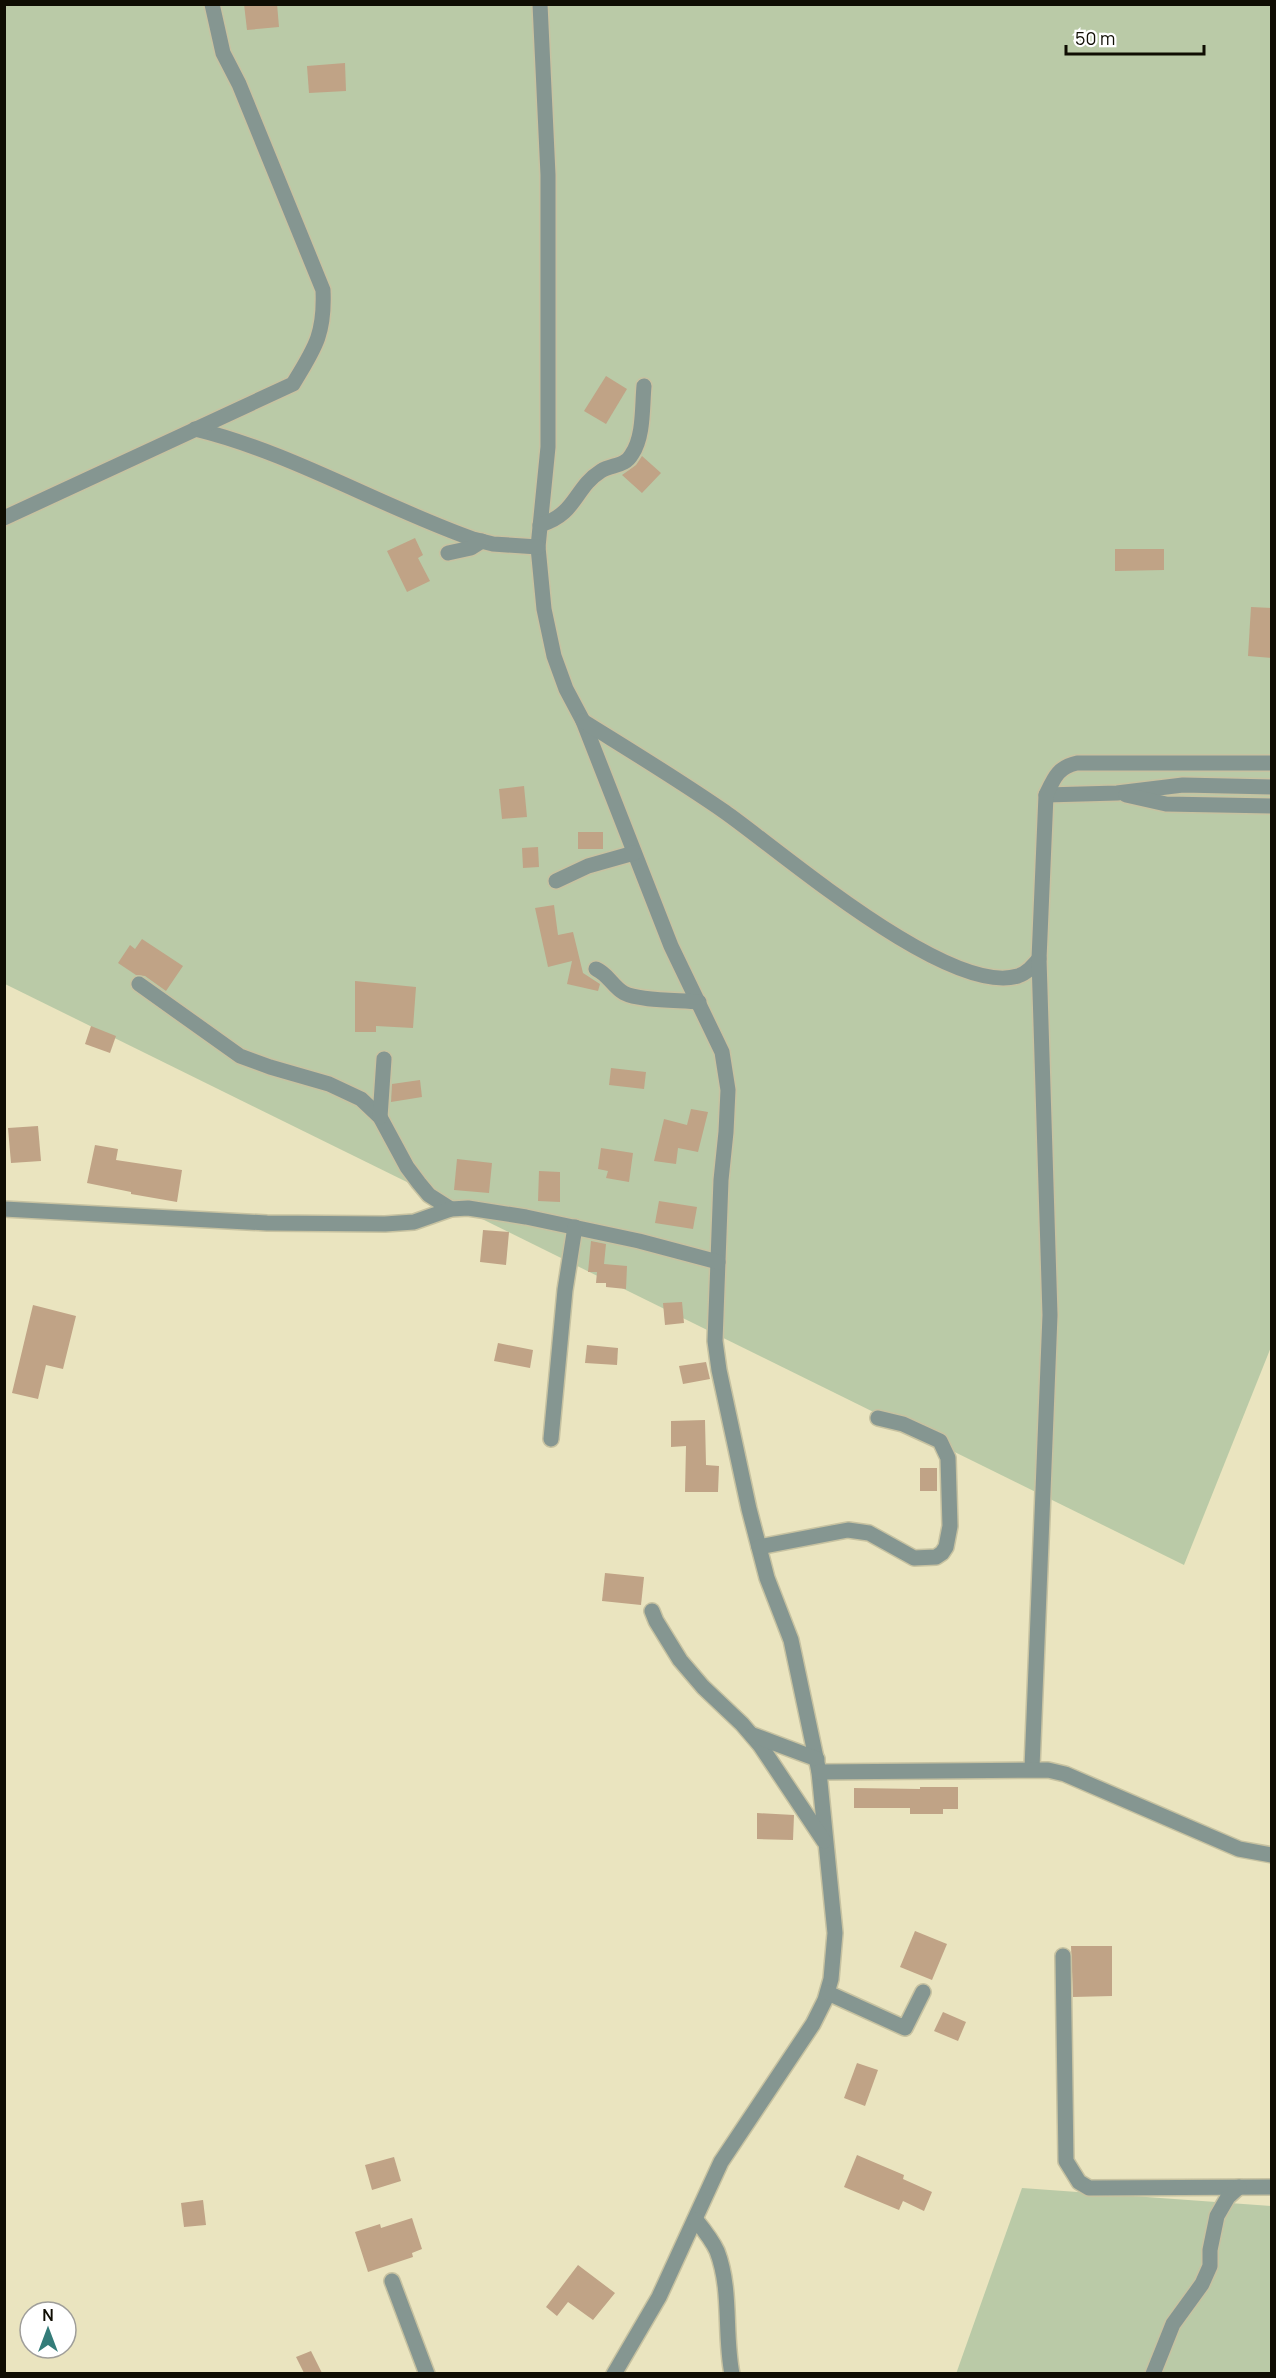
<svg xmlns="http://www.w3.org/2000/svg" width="1276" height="2378" viewBox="0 0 1276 2378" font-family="Manrope,sans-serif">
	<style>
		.green { fill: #bacaa7 }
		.building { fill: #c0a386 }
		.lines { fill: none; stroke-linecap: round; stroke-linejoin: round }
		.minor-casing { stroke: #c7c2a1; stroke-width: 18 }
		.minor { stroke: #859691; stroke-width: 15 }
	</style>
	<rect width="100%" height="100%" fill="#eae4bf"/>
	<g class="green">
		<path d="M4 5H1271V1347L1184 1565 5 984Z"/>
		<path d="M1022 2188 1271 2206V2373L956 2374Z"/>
	</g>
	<g class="building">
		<path d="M244 4H277L279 27 247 30Z"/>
		<path d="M345 63 346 91 309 93 307 66Z"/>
		<path d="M606 376 627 389 606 424 584 411Z"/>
		<path d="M642 456 661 473 642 493 622 475 636 465Z"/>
		<path d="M415 538 423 555 418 558 430 581 407 592 387 551Z"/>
		<path d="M1115 549H1164V570L1115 571Z"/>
		<path d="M1251 607 1272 608V658L1248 656Z"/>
		<path d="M524 786 527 817 502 819 499 789Z"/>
		<rect x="578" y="832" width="25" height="17"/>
		<path d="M538 847 539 867 523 868 522 848Z"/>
		<path d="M554 905 558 935 573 932 583 973 600 984 598 991 567 984 572 961 548 967 535 908Z"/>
		<path d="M142 939 183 966 166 991 145 976 136 975 118 963 130 945 135 949Z"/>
		<path d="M355 981 416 987 413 1028 376 1026V1032H355Z"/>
		<path d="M91 1026 116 1036 110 1053 85 1044Z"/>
		<path d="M611 1068 646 1072 644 1089 609 1085Z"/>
		<path d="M420 1080 422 1097 391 1102 392 1084Z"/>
		<path d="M691 1109 708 1112 698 1152 678 1148 676 1164 654 1161 664 1119 687 1125Z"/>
		<path d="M38 1126 41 1161 11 1163 8 1128Z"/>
		<path d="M95 1145 118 1149 116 1160 182 1170 177 1202 131 1194V1192L87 1183Z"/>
		<path d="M601 1148 633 1153 629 1182 606 1178 608 1171 598 1169Z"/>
		<path d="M457 1159 492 1163 489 1193 454 1190Z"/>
		<path d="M539 1171 560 1172V1202L538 1201Z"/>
		<path d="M659 1201 697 1207 693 1229 655 1223Z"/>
		<path d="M483 1230 509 1232 506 1265 480 1262Z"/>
		<path d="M591 1241 606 1244 604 1264 627 1266 626 1289 606 1287V1283H596L597 1272H588Z"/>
		<path d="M682 1302 684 1323 665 1325 663 1303Z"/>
		<path d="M33 1305 76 1316 63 1369 46 1365 38 1399 12 1393Z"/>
		<path d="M498 1343 533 1350 530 1368 494 1361Z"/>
		<path d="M587 1345 618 1348 617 1365 585 1363Z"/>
		<path d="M706 1362 710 1379 683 1384 679 1366Z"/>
		<path d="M705 1420 706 1465 719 1466 718 1492H685L686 1446 671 1447V1421Z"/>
		<rect x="920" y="1468" width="17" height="23"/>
		<path d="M605 1573 644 1577 641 1605 602 1601Z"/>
		<path d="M920 1787H958V1809H943V1814H910V1808H854V1788L920 1789Z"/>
		<path d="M757 1813 794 1815 793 1840 757 1839Z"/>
		<path d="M915 1931 947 1944 932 1980 900 1967Z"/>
		<path d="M1071 1946H1112V1996L1073 1997Z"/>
		<path d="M943 2012 966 2022 958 2041 934 2031Z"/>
		<path d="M857 2063 878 2070 865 2106 844 2098Z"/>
		<path d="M857 2155 904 2175 903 2179 932 2192 924 2211 903 2201 899 2210 844 2187Z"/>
		<path d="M394 2157 401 2181 372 2190 365 2165Z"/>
		<path d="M203 2200 206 2225 184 2227 181 2203Z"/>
		<path d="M412 2218 422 2249 412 2253 413 2257 368 2272 355 2232 380 2224 381 2228Z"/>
		<path d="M578 2265 615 2293 593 2320 568 2302 557 2316 546 2307Z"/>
		<path d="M311 2351 322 2373H304L296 2357Z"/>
	</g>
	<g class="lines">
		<defs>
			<g id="minor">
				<path d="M540 4 548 175V447L538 547 544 609 554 656 566 689 583 721 671 946 722 1052 728 1090 726 1132 721 1180 715 1341 719 1370 749 1509 767 1578 791 1640 819 1772 835 1933 831 1979 825 2000 813 2024 721 2162 659 2297 614 2374"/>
				<path d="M195 429C290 452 380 506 473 539L493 544 538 547"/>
				<path d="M4 518 293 384C315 348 325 334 323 290L239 84 223 53 212 4"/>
				<path d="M540 525C577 514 574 488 601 471 612 464 625 467 632 454 644 436 642 407 644 386"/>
				<path d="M448 553 471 548 482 541"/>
				<path d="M583 721C631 751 679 780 725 812 783 853 949 997 1018 976 1027 973 1033 966 1039 959"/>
				<path d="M1046 795 1117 793 1183 785 1272 787"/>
				<path d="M1126 795 1166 804 1272 806"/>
				<path d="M556 881 588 866 634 853"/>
				<path d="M596 969C608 974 613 987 624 993 639 1001 681 1000 699 1002"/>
				<path d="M139 984 240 1056 270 1067 329 1084 361 1099 380 1117 407 1167 419 1183 429 1195 451 1209"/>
				<path d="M380 1117 384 1059"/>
				<path d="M4 1209 267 1223 385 1224 414 1222 451 1209 468 1208 526 1217 639 1241 718 1262"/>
				<path d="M551 1439 565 1290 575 1227"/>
				<path d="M759 1547 848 1530 869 1533 914 1558 936 1557 942 1553 946 1547 950 1526 948 1458 940 1441 903 1424 878 1418"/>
				<path d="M652 1611 656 1621 680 1660 703 1687 742 1724 760 1745 824 1841"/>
				<path d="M753 1735 817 1759"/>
				<path d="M1032 1768 1050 1315 1039 959 1046 795C1054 778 1058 767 1077 763H1272"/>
				<path d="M819 1772 1048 1770 1065 1774 1239 1849 1272 1855"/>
				<path d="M1063 1956 1066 2161 1079 2182 1089 2188 1272 2187"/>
				<path d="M828 1993 905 2028 923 1992"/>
				<path d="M696 2220C704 2230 712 2240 717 2251 732 2290 724 2334 732 2374"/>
				<path d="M392 2281 427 2374"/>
				<path d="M1153 2374 1173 2324 1202 2284 1210 2266V2250L1217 2216 1228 2197 1239 2187"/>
			</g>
		</defs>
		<use href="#minor" class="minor-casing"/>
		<use href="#minor" class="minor"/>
	</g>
	<rect width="1276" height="2378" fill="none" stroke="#0f0d03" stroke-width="12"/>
	<g transform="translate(48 2330)"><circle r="28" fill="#ffffff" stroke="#9f9e9a" stroke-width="1.5"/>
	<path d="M0-4.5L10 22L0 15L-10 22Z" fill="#347c79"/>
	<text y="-9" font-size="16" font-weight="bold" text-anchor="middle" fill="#0f0d03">N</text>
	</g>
	<path d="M1066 45v9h138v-9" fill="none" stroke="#0f0d03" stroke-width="3"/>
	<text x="1075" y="45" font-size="18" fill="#0f0d03" stroke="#ffffff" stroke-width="4.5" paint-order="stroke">50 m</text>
</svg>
